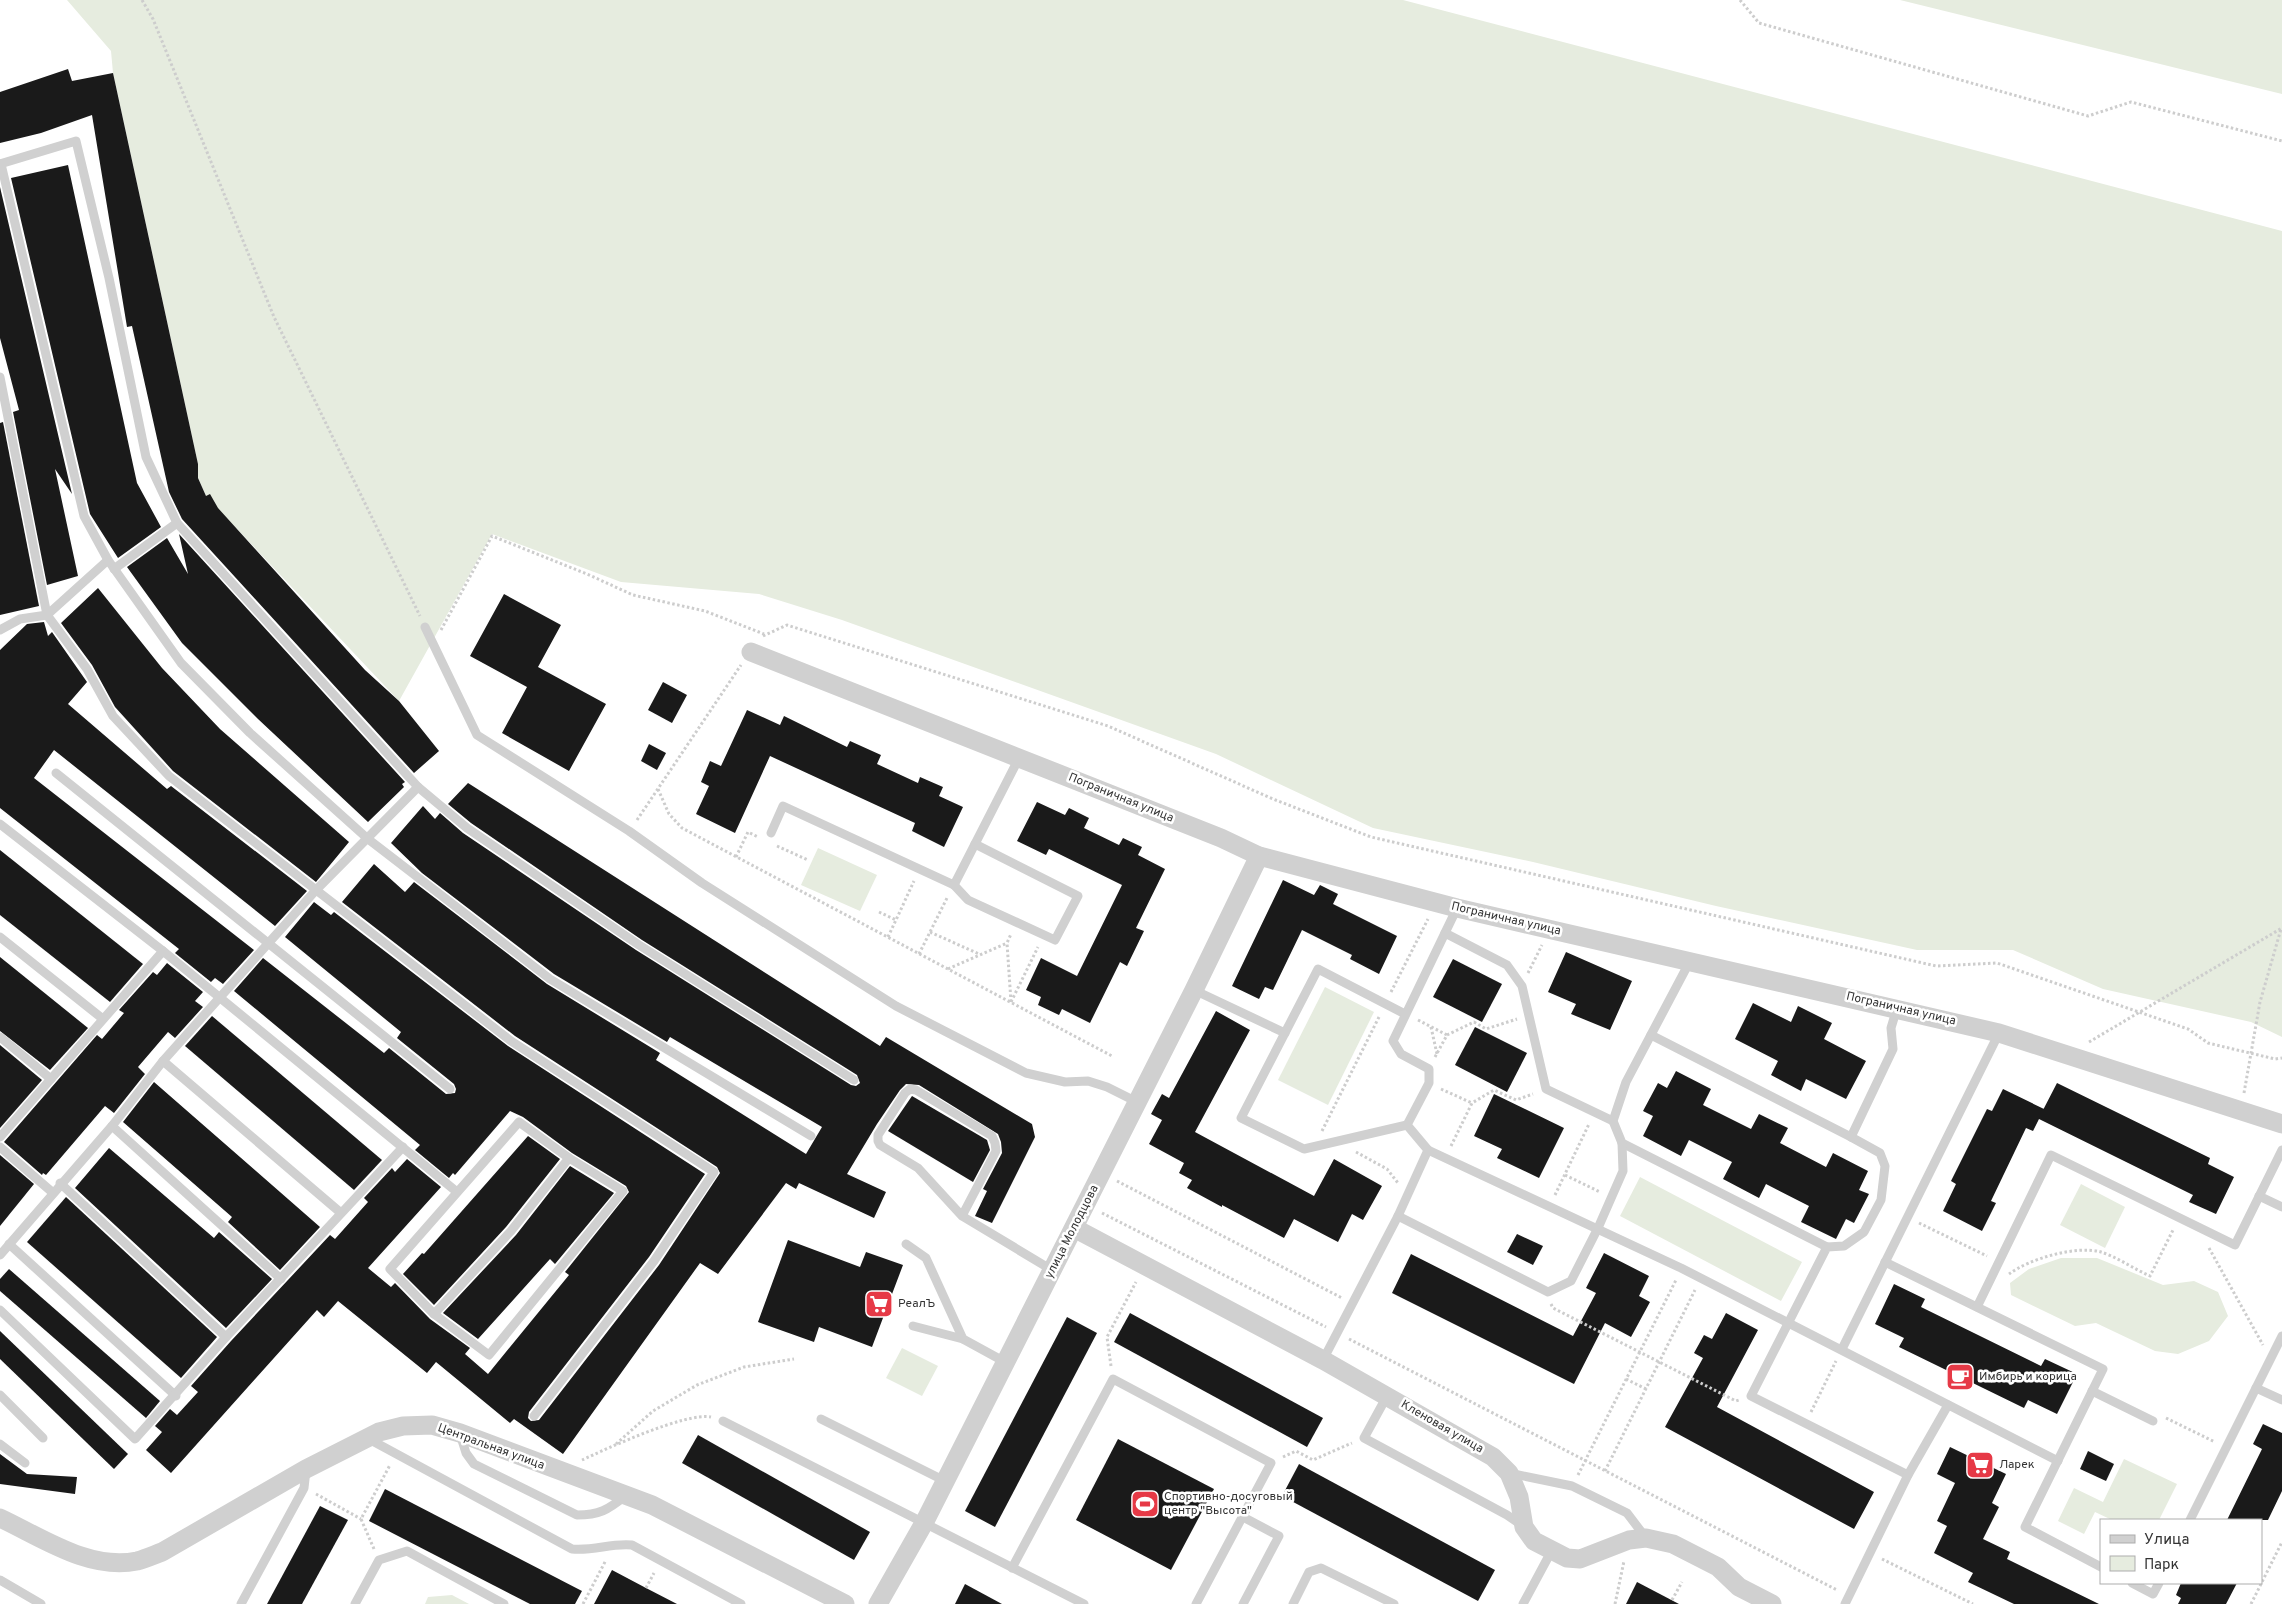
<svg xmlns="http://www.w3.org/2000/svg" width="2282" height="1604" viewBox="0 0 2282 1604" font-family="Overpass,sans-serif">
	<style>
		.green { fill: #e6ecdf }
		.building { fill: #1a1a1a }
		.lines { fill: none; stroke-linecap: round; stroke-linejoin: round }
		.path { stroke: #cdcdcd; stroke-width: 3; stroke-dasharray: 2.5 2.5; stroke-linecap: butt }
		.lane { stroke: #d0d0d0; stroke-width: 9 }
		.street { stroke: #d0d0d0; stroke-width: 19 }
		.labels { text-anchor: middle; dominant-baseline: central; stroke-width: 5; stroke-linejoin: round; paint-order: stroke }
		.street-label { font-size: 12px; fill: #333; stroke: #fff }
		.poi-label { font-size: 12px; fill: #333; stroke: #fff; text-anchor: start }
	</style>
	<rect width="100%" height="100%" fill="#fff"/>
	<g class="green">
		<path d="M67 0H1403L2282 231V1037L2251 1022 2103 989 2013 950H1917L1716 906 1533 862 1373 828 1216 754 842 620 759 594 621 582 492 534 399 701 206 496 198 478V464L113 73 111 51Z"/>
		<path d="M1900 0H2282V94Z"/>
		<path d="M818 848 877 875 860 911 801 885Z"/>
		<path d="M1325 987 1374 1012 1328 1105 1278 1080Z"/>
		<path d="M1640 1177 1802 1262 1781 1301 1620 1216Z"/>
		<path d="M2081 1184 2125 1207 2105 1248 2060 1225Z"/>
		<path d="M2061 1258H2097L2163 1285 2194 1281 2218 1292 2228 1316 2209 1341 2178 1354 2155 1351 2096 1323 2075 1326 2011 1295 2010 1283 2029 1269Z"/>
		<path d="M902 1348 938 1366 922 1396 886 1378Z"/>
		<path d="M2124 1459 2177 1484 2159 1520H2112L2095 1512 2084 1534 2058 1521 2074 1488 2103 1502Z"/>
		<path d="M452 1595 469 1604H425L428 1597Z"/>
	</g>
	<g class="building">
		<path d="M68 69 72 81 113 73 198 464V478L206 496 210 494 218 508 365 670 399 701 439 751 414 773 182 519 169 492 132 326 127 327 92 115 41 133 0 143V92Z"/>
		<path d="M68 165 137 483 161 527 118 558 90 514 11 178Z"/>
		<path d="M0 187 72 494 55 469 78 576 47 585 13 412 19 410 0 338Z"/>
		<path d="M3 422 39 606 0 615V423Z"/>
		<path d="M179 534 405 782 402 784 404 787 368 822 258 719 182 643 127 567 167 538 188 574Z"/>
		<path d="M98 588 162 668 220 729 349 842 316 882 173 771 115 707 92 665 61 623Z"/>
		<path d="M504 594 561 625 538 667 606 704 569 771 502 733 527 687 470 656Z"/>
		<path d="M44 622 48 636 52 632 87 682 68 704 167 789 171 786 307 891 275 926 54 750 34 778 254 950 223 984 215 978 211 982 175 953 179 949 0 808V650L27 624Z"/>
		<path d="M663 682 687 695 672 723 648 710Z"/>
		<path d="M747 710 780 725 784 716 847 747 850 741 881 755 877 764 918 783 920 777 943 787 939 796 963 807 944 847 912 831 915 823 770 756 735 833 696 814 709 786 701 782 710 761 721 766Z"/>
		<path d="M649 744 666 753 657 770 641 761Z"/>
		<path d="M468 783 880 1046 886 1037 1032 1124 1035 1137 992 1223 975 1216 987 1191 983 1189 1002 1153 1001 1142 998 1134 919 1085 906 1084 900 1090 877 1124 847 1174 886 1192 874 1218 799 1183 796 1189 786 1183 718 1274 700 1263 563 1454 514 1419 510 1423 436 1362 427 1373 338 1301 324 1317 317 1310 171 1473 146 1450 162 1432 155 1426 170 1409 177 1415 198 1392 191 1386 231 1341 330 1235 335 1239 368 1202 364 1198 392 1168 395 1172 407 1159 441 1187 368 1268 391 1287 395 1283 430 1319 470 1348 465 1354 488 1374 569 1275 565 1272 629 1192 626 1186 572 1153 523 1117 510 1111 455 1175 453 1173 449 1178 415 1150 420 1145 234 991 263 958 384 1053 389 1048 446 1094 455 1093 456 1089 454 1084 397 1038 401 1032 285 937 314 902 331 915 334 912 508 1046 705 1174 649 1257 529 1412 528 1418 531 1421 539 1420 659 1265 720 1173 717 1167 515 1036 342 902 374 864 405 892 414 882 547 984 660 1053 656 1060 806 1154 822 1127 670 1037 667 1042 554 974 422 873 391 843 423 806 435 819 440 813 463 833 636 950 851 1085 856 1086 860 1083 857 1075 642 940 471 823 448 804Z"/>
		<path d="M1037 802 1065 815 1069 808 1089 818 1084 828 1119 845 1123 838 1142 847 1138 855 1165 869 1136 928 1144 931 1127 966 1120 962 1090 1023 1062 1009 1059 1015 1038 1005 1041 997 1026 990 1041 958 1077 976 1122 885 1049 849 1046 855 1017 841Z"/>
		<path d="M0 850 143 964 110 1002 0 915Z"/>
		<path d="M1283 880 1314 895 1320 885 1338 894 1333 904 1397 936 1379 974 1350 959 1352 955 1302 930 1273 990 1265 987 1259 999 1232 986Z"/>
		<path d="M1566 952 1632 981 1610 1030 1571 1014 1576 1004 1548 992Z"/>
		<path d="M0 957 88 1028 50 1070 0 1031Z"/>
		<path d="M1453 959 1502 984 1482 1022 1433 997Z"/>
		<path d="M167 963 203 992 195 1001 203 1007 175 1038 168 1032 138 1067 145 1074 114 1113 105 1106 46 1175 43 1173 42 1175 4 1142 97 1035 102 1039 124 1013 119 1010 153 972 157 975Z"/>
		<path d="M1753 1003 1791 1022 1798 1006 1832 1023 1824 1039 1866 1061 1846 1099 1806 1079 1801 1091 1771 1075 1778 1061 1735 1039Z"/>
		<path d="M1216 1011 1250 1030 1195 1132 1314 1196 1334 1159 1382 1186 1363 1220 1352 1214 1338 1242 1294 1219 1284 1238 1222 1205V1207L1187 1188 1192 1180 1179 1173 1184 1163 1149 1144 1162 1120 1151 1114 1162 1094 1169 1098Z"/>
		<path d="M212 1016 382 1160 354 1190 185 1046Z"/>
		<path d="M1475 1027 1527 1053 1507 1092 1455 1065Z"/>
		<path d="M0 1045 42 1080 0 1128Z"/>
		<path d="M1676 1071 1711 1089 1703 1105 1751 1129 1759 1114 1788 1128 1780 1143 1826 1167 1833 1153 1868 1171 1859 1190 1869 1194 1854 1223 1846 1219 1836 1239 1801 1222 1809 1206 1766 1184 1759 1198 1723 1179 1732 1162 1689 1140 1681 1156 1643 1136 1653 1116 1643 1111 1658 1083 1667 1088Z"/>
		<path d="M154 1082 320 1227 280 1270 228 1222 232 1217 123 1122Z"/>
		<path d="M2057 1083 2210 1158 2208 1164 2234 1177 2216 1214 2189 1202 2193 1195 2039 1119 2033 1131 2026 1128 1991 1201 1996 1203 1982 1231 1943 1211 1956 1184 1951 1181 1987 1109 1992 1111 2003 1089 2044 1109 2042 1112Z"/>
		<path d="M1494 1094 1564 1128 1539 1178 1497 1158 1502 1149 1474 1136Z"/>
		<path d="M912 1096 987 1140 990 1150 973 1182 888 1131Z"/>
		<path d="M528 1136 560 1159 506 1227 434 1305 403 1274 422 1253 424 1254Z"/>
		<path d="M109 1148 214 1238 219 1232 272 1279 226 1328 75 1188Z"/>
		<path d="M0 1155 34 1184 0 1226Z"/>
		<path d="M570 1166 614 1193 555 1264 550 1259 478 1339 443 1313 516 1235Z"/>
		<path d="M66 1197 217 1337 181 1378 27 1242Z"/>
		<path d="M1517 1234 1543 1246 1533 1265 1507 1252Z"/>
		<path d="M788 1240 860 1267 866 1252 903 1265 872 1347 819 1327 814 1342 758 1322Z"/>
		<path d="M1604 1253 1649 1276 1639 1296 1650 1302 1631 1337 1605 1323 1574 1384 1392 1293 1411 1254 1573 1336 1596 1293 1586 1288Z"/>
		<path d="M9 1269 160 1401 146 1418 0 1291V1279Z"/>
		<path d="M1894 1284 1925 1299 1921 1307 2041 1366 2045 1359 2077 1374 2057 1414 2028 1400 2024 1408 1899 1347 1904 1338 1875 1324Z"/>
		<path d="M1130 1313 1323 1418 1307 1447 1114 1342Z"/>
		<path d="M1726 1313 1758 1330 1717 1407 1874 1492 1854 1529 1665 1427 1703 1358 1694 1353 1704 1335 1712 1339Z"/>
		<path d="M1067 1317 1097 1333 995 1527 965 1511Z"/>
		<path d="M0 1331 128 1454 114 1469 0 1359Z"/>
		<path d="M2263 1424 2282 1433V1491L2268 1520H2227L2262 1449 2253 1444Z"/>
		<path d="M698 1435 870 1532 854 1560 682 1463Z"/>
		<path d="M1118 1439 1214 1489 1171 1570 1076 1520Z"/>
		<path d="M1950 1447 2006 1474 1992 1503 1999 1507 1983 1539 2010 1552 2007 1559 2099 1604H2014L1968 1582 1973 1573 1934 1553 1947 1526 1937 1521 1955 1483 1937 1474Z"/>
		<path d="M2088 1451 2114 1464 2106 1481 2080 1469Z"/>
		<path d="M0 1454 27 1474 77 1477 75 1494 0 1484Z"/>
		<path d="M1299 1464 1495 1570 1478 1601 1282 1496Z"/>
		<path d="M385 1489 582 1591 575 1604H530L369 1521Z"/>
		<path d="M320 1506 348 1520 302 1604H267Z"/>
		<path d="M612 1570 646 1588 677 1604H594Z"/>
		<path d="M1637 1582 1679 1604H1626Z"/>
		<path d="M2181 1583H2237L2226 1604H2178L2181 1598 2176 1595Z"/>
		<path d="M965 1584 1002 1604H955Z"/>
	</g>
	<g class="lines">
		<g class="path">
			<path d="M142 0 153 19 274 317 420 616"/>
			<path d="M1740 0 1759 23 2088 116 2131 102 2282 141"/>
			<path d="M441 630 492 536 587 574 633 595 705 611 764 634"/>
			<path d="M763 636 787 625 1108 726 1273 799 1371 837 1936 966 1997 963 2188 1029 2208 1043 2275 1059 2282 1058"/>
			<path d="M658 789 669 814 682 828 1112 1056"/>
			<path d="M637 820 741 665"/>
			<path d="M777 846 808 860"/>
			<path d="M736 857 748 832 758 837"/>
			<path d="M879 912 896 920 914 881"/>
			<path d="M930 932 979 954"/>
			<path d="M888 937 896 920"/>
			<path d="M919 954 948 896"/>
			<path d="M948 969 1007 943"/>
			<path d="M1528 973 1542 945"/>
			<path d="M1391 992 1428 919"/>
			<path d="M1011 1002 1007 943 1011 934"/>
			<path d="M1011 1002 1038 947"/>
			<path d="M1418 1020 1447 1035"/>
			<path d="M1431 1027 1437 1054"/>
			<path d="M2089 1042 2282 928"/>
			<path d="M1435 1057 1447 1035 1474 1022 1486 1029 1517 1019"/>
			<path d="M1441 1089 1472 1103"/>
			<path d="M2244 1093 2260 1002 2281 929"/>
			<path d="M1322 1131 1380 1015"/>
			<path d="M1451 1146 1472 1103 1494 1090 1516 1100 1533 1094"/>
			<path d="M1356 1152 1387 1169 1398 1183"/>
			<path d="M1565 1175 1600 1192"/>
			<path d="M1117 1181 1342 1298"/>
			<path d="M1555 1195 1589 1124"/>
			<path d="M1102 1213 1326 1327"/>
			<path d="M1919 1223 1987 1256"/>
			<path d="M2209 1248 2263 1345"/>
			<path d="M2009 1274C2029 1259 2076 1245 2101 1252 2117 1257 2134 1269 2150 1276L2173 1230"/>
			<path d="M1551 1304 1553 1308 1736 1401 1739 1400"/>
			<path d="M1349 1339 1837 1590"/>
			<path d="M1111 1366 1107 1337 1136 1282"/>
			<path d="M1626 1379 1646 1389"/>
			<path d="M1811 1412 1836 1361"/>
			<path d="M2166 1418 2215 1442"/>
			<path d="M616 1444 653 1411 697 1385 744 1367 794 1359"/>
			<path d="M1283 1457 1296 1451 1313 1460 1352 1443"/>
			<path d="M582 1460C608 1448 686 1412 711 1417"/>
			<path d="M1605 1471 1695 1290"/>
			<path d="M1578 1475 1676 1280"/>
			<path d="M316 1494 361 1519"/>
			<path d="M374 1549 361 1519 390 1465"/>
			<path d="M1882 1559 1973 1604"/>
			<path d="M646 1588 654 1573"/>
			<path d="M1672 1600 1682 1582"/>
			<path d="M583 1604 606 1560"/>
			<path d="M1615 1604 1624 1561"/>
			<path d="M2251 1604 2282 1542"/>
		</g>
		<g class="lane">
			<path d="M0 164 76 141 109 278 146 457 177 523 418 787 467 828 639 945 854 1080"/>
			<path d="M1 164 84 516 108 560 181 663 250 733 368 839 550 979 811 1136"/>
			<path d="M0 377 47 615 87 669 113 716 169 776 511 1041 714 1172 654 1261 534 1416"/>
			<path d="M114 569 177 523"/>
			<path d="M425 627 477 735 629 831 702 883 896 1006 1026 1073 1065 1082 1088 1081 1107 1087 1137 1102"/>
			<path d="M0 630 20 619 47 615 108 560"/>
			<path d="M56 773 450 1089"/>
			<path d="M0 824 163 951"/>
			<path d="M771 833 783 806 954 885 1019 758"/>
			<path d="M954 885 968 900 1055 940 1078 896 975 844"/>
			<path d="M1445 933 1507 965 1522 986 1546 1089 1613 1121"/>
			<path d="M0 937 103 1019"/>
			<path d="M1690 961 1626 1082 1613 1121 1622 1143 1827 1247"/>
			<path d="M1194 990 1285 1033"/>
			<path d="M1897 1008 1891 1028 1893 1049 1851 1137 1880 1153 1885 1166 1881 1200 1864 1232 1844 1246 1827 1247 1751 1396 1908 1475"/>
			<path d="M1405 1014 1318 969 1241 1118 1304 1149 1407 1125"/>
			<path d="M1651 1035 1851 1137"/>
			<path d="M0 1037 51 1079"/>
			<path d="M163 1061 341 1213"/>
			<path d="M519 1122 569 1158 623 1191 489 1355 434 1314 390 1269Z"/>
			<path d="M112 1126 281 1279"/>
			<path d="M0 1137 163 951 457 1192"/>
			<path d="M0 1147 52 1192"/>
			<path d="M1428 1150 1681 1268 2058 1461"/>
			<path d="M60 1183 226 1337"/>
			<path d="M2259 1196 2282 1207"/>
			<path d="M962 1216 996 1151 995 1143 992 1136 916 1090 910 1089 905 1093 878 1135V1141L880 1145 918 1168 962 1216 1052 1270"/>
			<path d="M1398 1216 1548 1292 1571 1281 1598 1228 1623 1171 1622 1143"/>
			<path d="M9 1244 176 1396"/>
			<path d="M906 1244 926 1258 963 1339 1005 1362"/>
			<path d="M0 1255 112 1126 163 1061 316 890 418 787"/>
			<path d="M1885 1262 2103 1369 2025 1527 2101 1567"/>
			<path d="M1977 1307 2051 1155 2235 1245 2282 1150"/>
			<path d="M0 1310 135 1439 226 1337 403 1147"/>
			<path d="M434 1314 511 1231 569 1158"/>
			<path d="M913 1326 963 1339"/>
			<path d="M1842 1349 1999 1033"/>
			<path d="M1323 1360 1398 1216 1428 1150 1407 1125 1429 1083V1069L1401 1054 1393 1041 1457 908"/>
			<path d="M2256 1388 2282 1400"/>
			<path d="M2092 1391 2153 1421"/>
			<path d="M0 1395 43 1438"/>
			<path d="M1387 1396 1364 1438 1507 1515 1523 1526"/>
			<path d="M821 1419 945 1481"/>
			<path d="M723 1421 1084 1604"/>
			<path d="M460 1434 466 1453 474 1464 577 1515C599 1515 608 1510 625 1496"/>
			<path d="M367 1438 572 1549C595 1551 610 1543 632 1545L741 1604"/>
			<path d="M0 1444 25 1463"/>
			<path d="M1509 1473 1572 1486 1627 1513 1646 1538"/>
			<path d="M2190 1520 2282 1336"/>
			<path d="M1012 1568 1113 1379 1271 1463 1196 1604"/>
			<path d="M0 1580 41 1604"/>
			<path d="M2132 1583 2153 1594 2159 1583"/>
			<path d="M241 1604 304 1488 306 1470"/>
			<path d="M355 1604 379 1560 407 1551 504 1604"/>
			<path d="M1243 1604 1279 1536 1243 1517"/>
			<path d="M1293 1604 1309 1572 1321 1568 1394 1604"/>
			<path d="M1523 1604 1552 1550"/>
			<path d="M1845 1604 1908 1475 1948 1405"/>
		</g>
		<g class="street">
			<path d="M751 652 1221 838 1259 856 1457 908 1999 1033 2282 1124"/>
			<path d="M1074 1228 1323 1360 1493 1457 1509 1473 1519 1497 1524 1527 1534 1541 1567 1558 1580 1559 1629 1540 1646 1538 1673 1544 1718 1567 1739 1587 1772 1604"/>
			<path d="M0 1518C41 1537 89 1571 137 1561 145 1559 154 1555 162 1552L306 1469 379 1432 403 1426 432 1425 460 1433 652 1505 845 1604"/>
			<path d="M878 1604 924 1523 1194 990 1259 856"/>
		</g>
	</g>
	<defs>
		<symbol id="supermarket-square" viewBox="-11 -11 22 22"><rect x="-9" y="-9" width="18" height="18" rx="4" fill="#e63946" stroke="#fff"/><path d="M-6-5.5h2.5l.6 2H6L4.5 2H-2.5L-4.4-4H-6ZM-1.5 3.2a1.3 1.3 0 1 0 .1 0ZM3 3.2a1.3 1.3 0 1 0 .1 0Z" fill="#fff"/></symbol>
		<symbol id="cafe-square" viewBox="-11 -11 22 22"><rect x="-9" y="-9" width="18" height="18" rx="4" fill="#e63946" stroke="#fff"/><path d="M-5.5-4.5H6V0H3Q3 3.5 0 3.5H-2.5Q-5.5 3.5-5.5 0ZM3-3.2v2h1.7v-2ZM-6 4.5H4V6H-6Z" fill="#fff"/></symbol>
		<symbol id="stadium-square" viewBox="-11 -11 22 22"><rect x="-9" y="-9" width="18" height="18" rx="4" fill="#e63946" stroke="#fff"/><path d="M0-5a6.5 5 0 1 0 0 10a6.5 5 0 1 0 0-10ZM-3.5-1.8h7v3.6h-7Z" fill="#fff"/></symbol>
	</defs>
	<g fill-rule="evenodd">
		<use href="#supermarket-square" x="863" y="1288" width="32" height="32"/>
		<use href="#cafe-square" x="1944" y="1361" width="32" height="32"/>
		<use href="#supermarket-square" x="1964" y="1449" width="32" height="32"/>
		<use href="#stadium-square" x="1129" y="1488" width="32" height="32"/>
	</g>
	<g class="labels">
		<g class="street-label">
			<text transform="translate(1121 798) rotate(22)">Пограничная улица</text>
			<text transform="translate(1506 919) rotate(13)">Пограничная улица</text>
			<text transform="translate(1901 1009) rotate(13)">Пограничная улица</text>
			<text transform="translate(1072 1232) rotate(-63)">улица Молодцова</text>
			<text transform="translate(1442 1427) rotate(30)">Кленовая улица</text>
			<text transform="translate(491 1447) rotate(20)">Центральная улица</text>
		</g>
		<g class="poi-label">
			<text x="898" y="1304">РеалЪ</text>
			<text x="1979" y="1377">Имбирь и корица</text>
			<text x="1999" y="1465">Ларек</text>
			<text x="1164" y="1497">Спортивно-досуговый<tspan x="1164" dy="14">центр "Высота"</tspan></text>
		</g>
	</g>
	<rect x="2100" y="1519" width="162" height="65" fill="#ffffff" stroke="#adadad"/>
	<rect x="2110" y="1535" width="25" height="8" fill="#d0d0d0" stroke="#adadad"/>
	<text x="2144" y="1544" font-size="15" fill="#333333">Улица</text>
	<rect x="2110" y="1556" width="25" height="15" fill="#e6ecdf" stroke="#adadad"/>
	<text x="2144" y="1569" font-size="15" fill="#333333">Парк</text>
</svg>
